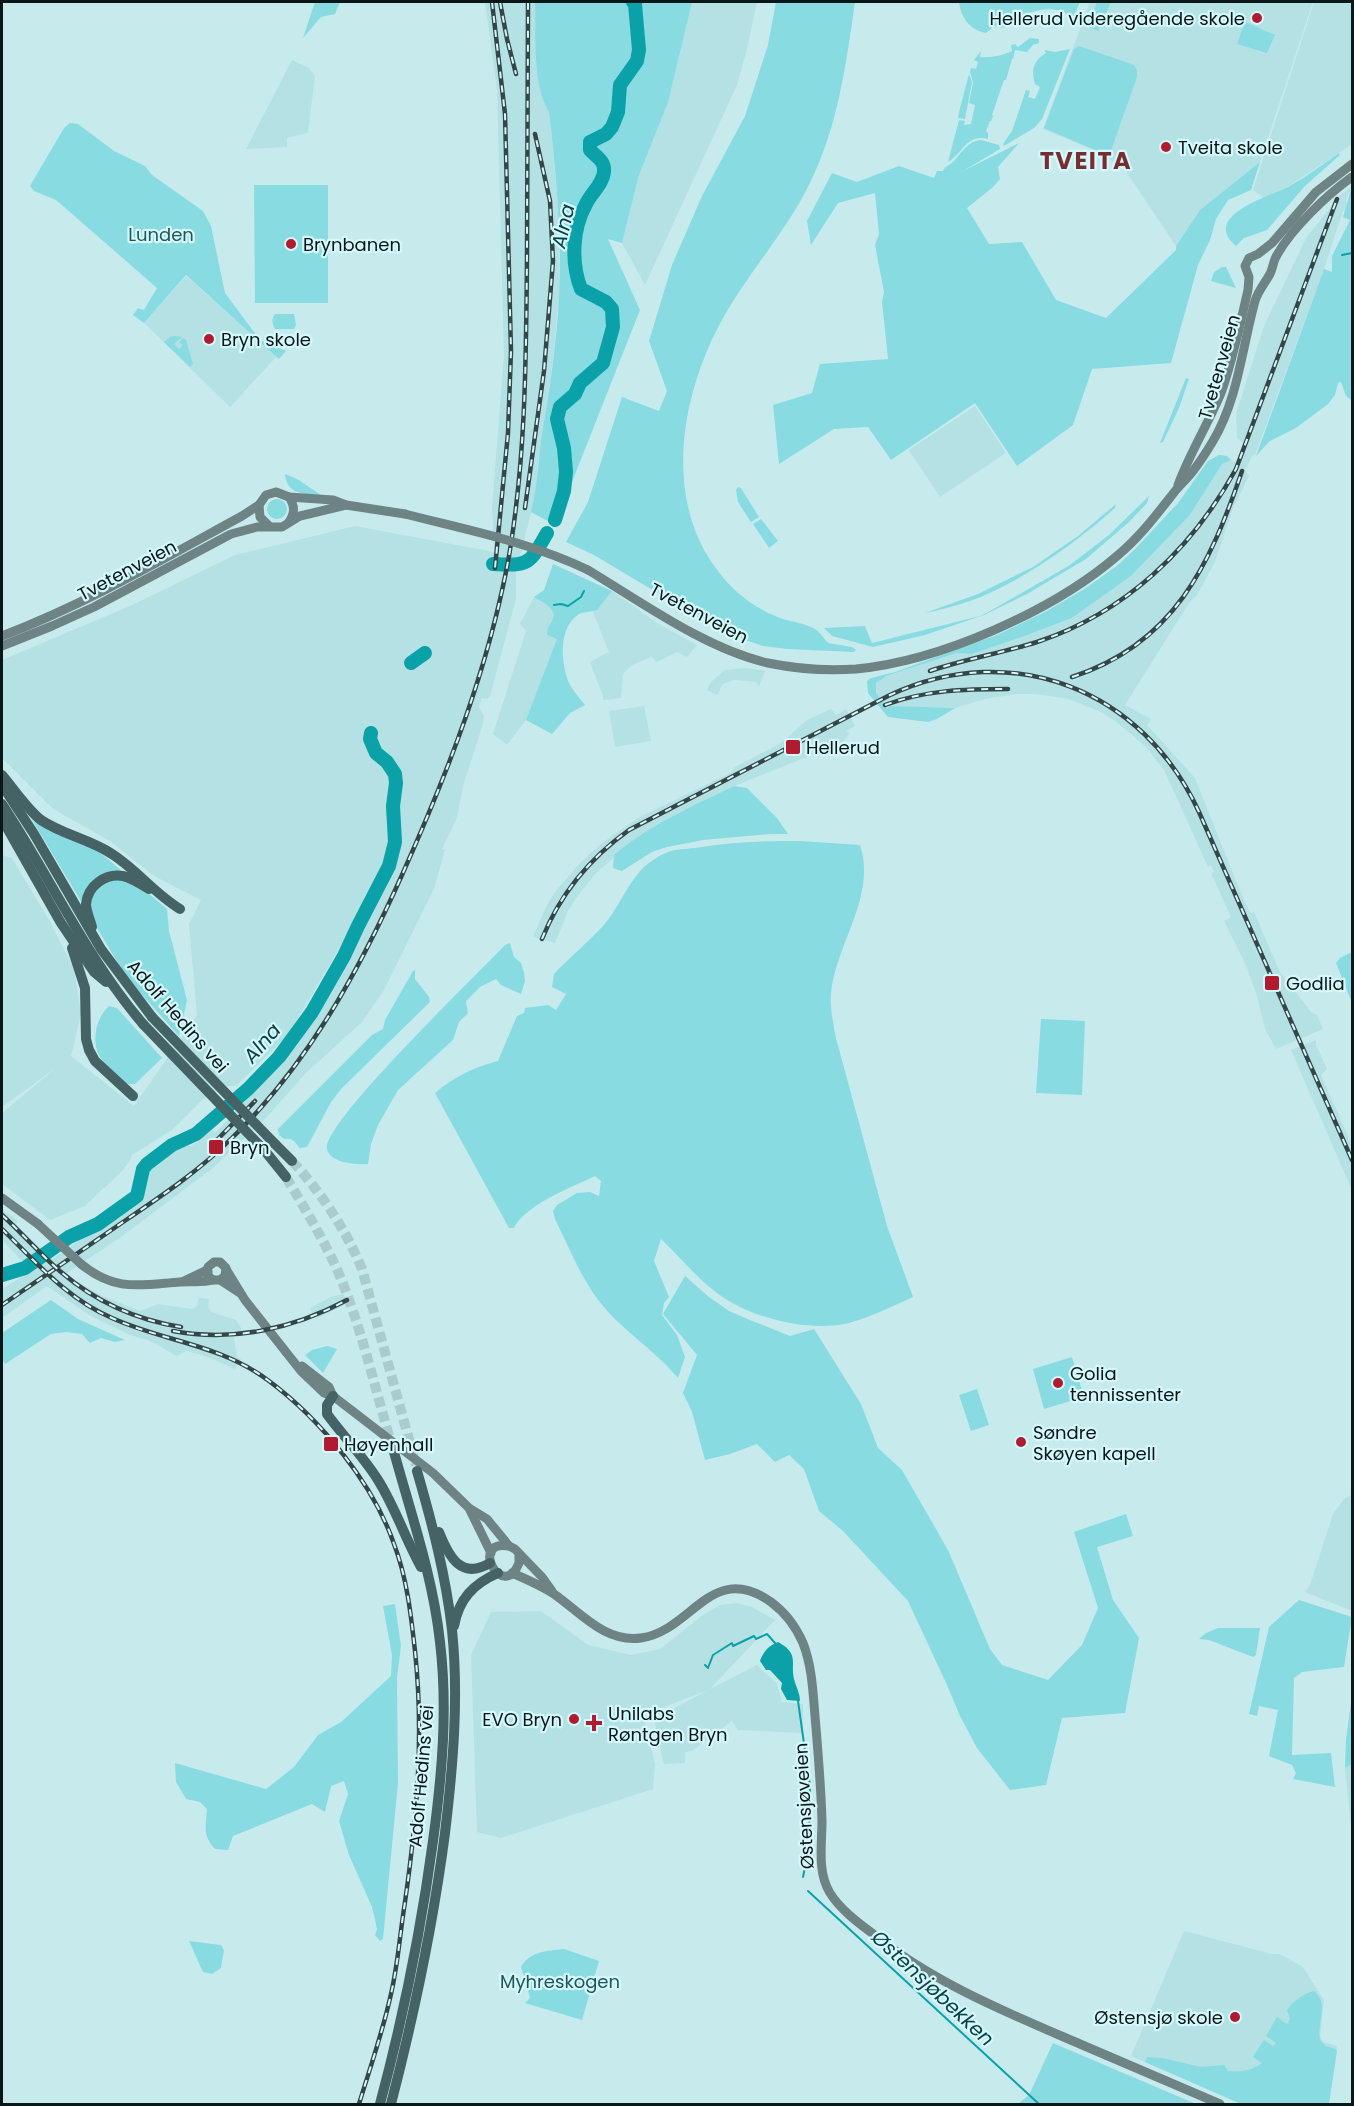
<svg xmlns="http://www.w3.org/2000/svg" width="1354" height="2106" viewBox="0 0 1354 2106" font-family="Poppins,sans-serif">
	<style>
		.built { fill: #b4e1e4 }
		.green { fill: #88dbe1 }
		.water { fill: #0ba1a8 }
		.lines { fill: none; stroke-linecap: round; stroke-linejoin: round }
		.stream { stroke: #0ba1a8; stroke-width: 2 }
		.river { stroke: #0ba1a8; stroke-width: 14 }
		.trunk-tunnel { stroke: #abcbcd; stroke-width: 10; stroke-dasharray: 10 5; stroke-linecap: butt }
		.secondary { stroke: #6d8384; stroke-width: 9 }
		.trunk { stroke: #456364; stroke-width: 10 }
		.rail-casing { stroke: #344647; stroke-width: 4.5 }
		.rail { stroke: #d4f8fb; stroke-width: 2; stroke-dasharray: 7; stroke-linecap: butt }
		.secondary-bridge { stroke: #6d8384; stroke-width: 9 }
		.trunk-bridge { stroke: #456364; stroke-width: 10 }
		.poi-dot { fill: #af1c30; stroke: #d4f8fb; stroke-width: 2 }
		.labels { text-anchor: middle; dominant-baseline: central; stroke-width: 4.5; stroke-linejoin: round; paint-order: stroke }
		.poi-label { font-size: 18px; fill: #0a1718; stroke: #d4f8fb; text-anchor: start }
		.park-label { font-size: 18px; fill: #215659; stroke: #d4f8fb }
		.street-label { font-size: 18px; fill: #0a1718; stroke: #d4f8fb }
		.water-label { font-size: 20px; font-style: italic; fill: #094246; stroke: #d4f8fb }
		.district-label { font-size: 24px; font-weight: bold; letter-spacing: 1.5px; fill: #762f31; stroke: #d4f8fb }
	</style>
	<rect width="100%" height="100%" fill="#c7ebed"/>
	<g class="built">
		<path d="M485 2H535L536 62 544 103 549 112 559 213V295L554 352 538 463 535 498 516 572V599L490 696 487 699 482 698 479 707 484 716 483 724 464 783 456 820 442 849 445 850 434 889 384 990 362 1022 306 1073 264 1120 213 1168 121 1237 67 1273 77 1282 103 1296 140 1311 158 1304 193 1309 197 1306 199 1298 209 1299 208 1307 211 1312 236 1320 244 1333 234 1337 237 1357 241 1359 235 1369 205 1356 186 1351 177 1356 148 1340 130 1335 89 1315 47 1286 2 1318V1289L32 1271 2 1240V1209L18 1221 16 1224 21 1230 52 1259 139 1200 146 1185 147 1173 169 1151 180 1146H191L213 1130 216 1132 282 1062 321 1008 372 912 399 853 402 842 288 1035 236 1086H228L202 1100 172 1130 132 1155 130 1161 122 1171 85 1206 50 1220 2 1184V1113L57 1067 2 1107V855L12 858 49 920 74 969 81 1014 71 1056 134 1106 197 1015 189 924 201 900 154 876 110 841 53 809 2 758V660L130 606 235 555 355 526 494 552 492 507 504 356 497 90Z"/>
		<path d="M691 2H757L747 49 737 85 645 285 622 243 639 175Z"/>
		<path d="M1090 2H1313L1260 162 1200 210 1176 246 1125 170 1103 154 1043 129Z"/>
		<path d="M1314 2H1352V144L1289 186 1264 198 1253 190Z"/>
		<path d="M292 60 309 68 315 76 308 133 287 138V147L246 149Z"/>
		<path d="M1352 186 1346 201 1347 203 1345 210 1343 211 1324 269 1255 455 1253 454 1245 471 1249 476 1233 508 1215 562 1197 595 1189 603 1125 705 1151 719 1147 725 1195 778 1239 888 1250 913 1254 912 1280 972 1312 1013 1317 1015 1323 1029 1276 1049 1265 1029 1257 996 1246 965 1224 921 1231 917 1211 873 1214 872 1212 867 1211 865 1208 867 1164 770 1146 747 1118 723 1103 713 1069 699 1035 694H1017L985 699 955 708 892 706 887 708 878 695 875 686 878 681 886 676 957 653 972 654 1022 637 1072 618 1131 576 1174 532 1190 515 1222 464 1231 460 1236 462 1244 444 1237 438 1236 414 1264 326 1306 238 1331 207 1334 200Z"/>
		<path d="M186 276 277 356 230 407 144 323Z"/>
		<path d="M975 406 1006 453 940 497 909 450Z"/>
		<path d="M612 591 657 623 697 645 687 657 677 652 657 662 651 657 632 665 623 674 621 698 603 700V696L590 662 609 652 593 612 597 610Z"/>
		<path d="M534 597 551 608 554 612 555 617 547 631V635L558 639 526 720 507 745 493 734 526 631 520 624Z"/>
		<path d="M746 668 765 671 759 686 756 682 734 680 723 684 717 695 707 690 711 682 725 670Z"/>
		<path d="M644 706 651 741 615 747 609 711Z"/>
		<path d="M831 709 836 715 846 709 855 726 846 731 850 733 842 743 734 786 679 813 637 838 596 873 577 897 568 911 555 943 533 937 545 909 554 893 581 862 602 843 638 818 732 772 735 767 781 743 807 720Z"/>
		<path d="M1316 1040V1045L1327 1069 1321 1075 1352 1145V1190L1291 1050Z"/>
		<path d="M343 1294 347 1299 343 1306 315 1319 310 1308 331 1297Z"/>
		<path d="M1352 1495V1611L1305 1592 1310 1585 1333 1514 1345 1498Z"/>
		<path d="M737 1603 752 1607 775 1620 710 1689 757 1665 777 1684 782 1702 803 1704V1733L738 1730 732 1721 692 1751 685 1752V1763L664 1764 654 1719 706 1691 643 1715 655 1764 653 1789 501 1838 477 1832 471 1655 491 1612 541 1611 588 1645 631 1655 660 1649 703 1615 720 1605Z"/>
		<path d="M1352 1764V1835L1345 1768Z"/>
		<path d="M1184 1931 1272 1954H1280L1303 1967 1324 2000 1320 2036 1323 2042 1337 2046 1327 2104H1243L1131 2056Z"/>
	</g>
	<g class="green">
		<path d="M315 2H340L335 14 321 17 303 38Z"/>
		<path d="M535 2H692L668 102 639 175 622 243 608 239 640 310 555 525 531 512C537 489 538 464 541 440 549 392 557 343 559 295 562 234 556 172 549 112 532 85 536 33 535 2Z"/>
		<path d="M776 2H855C846 65 838 127 809 185 788 227 757 263 732 303 684 379 658 494 718 571 734 593 757 610 783 619 792 622 804 623 813 628 820 631 823 638 828 643L852 647 856 650 854 652 787 649 763 646 742 639 696 616 594 555 566 542 588 502 622 397 659 411 667 391 649 341 672 265 702 196 745 116 768 45Z"/>
		<path d="M959 2H1080L1073 18C1050 0 1024 13 1002 28L994 26 986 33C970 30 961 18 959 2Z"/>
		<path d="M1097 2H1111L1098 31 1087 26Z"/>
		<path d="M1245 22 1275 35 1267 53 1237 44Z"/>
		<path d="M1030 38 1039 39V43L1033 45 1027 52 1015 50 1013 59H1012L1006 80H1004L992 115 993 116 991 121H990L986 131 988 133V139C967 133 963 153 948 162L959 120 965 121 964 125 971 124 975 105 969 103 973 82 970 72 971 68 976 69 978 62 974 60 981 51 980 57C991 58 1001 56 1012 51L1011 45 1015 44 1018 47Z"/>
		<path d="M1079 46 1134 65 1137 70V77L1109 156 1044 128 1074 49Z"/>
		<path d="M1070 49 1042 119 1034 128 1004 146 1003 144 1012 131 1026 90 1030 91 1028 97 1035 99 1040 87 1035 84C1031 70 1033 61 1046 53L1044 50 1055 52Z"/>
		<path d="M969 74 972 82 965 119 958 118 959 112Z"/>
		<path d="M70 123 78 124 114 151 145 166 152 175 203 211 211 226 225 293 260 340 286 351 279 359 186 275 144 323 133 315 138 308 144 310 157 288 56 200 34 191 30 186 64 128Z"/>
		<path d="M981 140 999 145 1000 149 963 171 1019 143 998 167 1000 179 993 187 967 208 989 244 1022 242 1056 300 1106 318 1176 250V246L1200 210 1260 162 1251 190 1228 200 1216 219 1210 240 1198 265 1171 363 1092 369 1073 425 1017 466 975 403 891 460 868 427 834 429 779 464 773 405 812 393 820 364 888 359 882 302 884 292 875 245 879 234 875 193 838 203 811 245 807 221 832 173 857 182 899 166 934 178 937 171H943C946 165 949 166 954 161 962 152 968 141 981 140Z"/>
		<path d="M1339 153 1340 155 1305 186 1267 230 1244 238 1236 246C1200 216 1270 196 1288 187 1306 177 1322 165 1339 153Z"/>
		<path d="M254 185H328V303H255Z"/>
		<path d="M1352 186V401L1346 396 1341 382 1338 383 1335 395 1328 404 1296 428 1270 441 1256 456 1324 269 1332 272V256L1350 220 1343 217Z"/>
		<path d="M1222 267H1226L1236 288 1211 281 1214 272Z"/>
		<path d="M275 314H294L296 325 294 329H275C272 324 271 319 275 314Z"/>
		<path d="M175 336 182 337 174 344 179 349 183 345 179 342 183 338 186 340 193 364 190 367 164 342 170 337Z"/>
		<path d="M1186 378 1189 379 1179 408 1163 442 1160 443Z"/>
		<path d="M1219 455 1227 456 1231 460 1222 464 1190 515 1131 576 1072 618 1022 637 972 654 957 653 886 676 876 683V692L887 708 891 706 955 708 937 719 928 722 888 717 868 693 867 681 871 678 895 672 997 635 1045 612 1086 588 1118 565 1136 548 1178 503 1208 461Z"/>
		<path d="M285 474 297 479 321 495C304 494 287 495 285 474Z"/>
		<path d="M738 487 741 488 759 517 751 522 738 502 736 490Z"/>
		<path d="M1149 496 1147 503 1129 522 1086 559 1027 594 984 615 925 635 873 647 832 636 824 628 865 626 872 643 980 616 992 610 1070 565 1109 535Z"/>
		<circle cx="277" cy="509" r="10"/>
		<path d="M1116 504 1115 508C1076 543 1020 583 970 601 956 606 940 610 925 613L978 594 1033 567 1078 536Z"/>
		<path d="M761 519 778 541 769 548 753 524Z"/>
		<path d="M553 564 612 591 597 610C591 612 583 612 579 614 559 627 561 658 567 678 570 688 579 697 585 705L570 713 552 734 526 720 557 639 547 635C547 629 549 626 552 621 559 609 543 603 534 597L544 590Z"/>
		<path d="M734 786 747 788 777 818 788 834H771L703 840 667 847 652 852 622 871 613 868 614 855C649 825 693 806 734 786Z"/>
		<path d="M28 813 97 850 167 909 169 931 187 1000 179 1036 127 978Z"/>
		<path d="M800 841 860 845C877 896 836 943 831 993 830 1008 833 1023 836 1038L887 1226 913 1297C893 1306 871 1317 849 1323 814 1332 760 1320 729 1301 702 1285 683 1260 661 1239L654 1261 669 1297 664 1303 662 1315 677 1335 685 1357 678 1378C654 1349 621 1330 599 1301 581 1278 568 1245 555 1219L553 1211 557 1205 577 1193 590 1192 599 1196 601 1181 595 1176C572 1187 525 1205 514 1228H509L435 1093C454 1077 474 1067 498 1061L517 1016 524 1013 525 1008 548 1005 556 1010 566 994 552 987 554 974C569 958 587 943 603 926 626 900 630 867 668 852 676 849 686 849 695 848 729 842 765 841 800 841Z"/>
		<path d="M510 943 514 957 521 963 524 972 525 981 521 994 501 985 496 979 480 987 466 1001 468 1013 459 1022 453 1040 398 1090 378 1125 371 1144 368 1164C356 1165 330 1163 327 1149 321 1124 481 971 505 945Z"/>
		<path d="M1352 952V1003L1336 963 1340 958Z"/>
		<path d="M415 970V979L429 997 430 1002 342 1088 331 1102 307 1147 299 1148C295 1141 292 1138 284 1139L279 1135 278 1129 372 1035 383 1029 385 1020 413 971Z"/>
		<path d="M109 1006 117 1008 162 1058 135 1084H127C120 1077 108 1069 102 1060 90 1044 95 1019 109 1006Z"/>
		<path d="M1041 1019 1085 1021 1082 1095 1036 1093Z"/>
		<path d="M685 1276 709 1297 729 1311 750 1320 790 1336 814 1329 861 1404 878 1448 902 1470 948 1550 990 1649 1002 1665 1048 1680 1082 1645 1098 1608 1074 1532 1126 1514 1133 1536 1097 1547 1113 1600 1139 1638 1125 1713 1062 1718 1046 1785 1010 1790 977 1748 960 1716 947 1685 908 1601 843 1531 819 1511 804 1469 789 1455 775 1462 757 1444 730 1454 705 1460 692 1412 683 1393 697 1355 663 1314Z"/>
		<path d="M51 1300 78 1319 125 1340 115 1342 101 1338 90 1343 82 1334 66 1332 51 1334 5 1364 2 1358V1333Z"/>
		<path d="M327 1346 337 1349 323 1373 305 1355 312 1350Z"/>
		<path d="M1072 1357 1084 1397 1044 1409 1033 1369Z"/>
		<path d="M977 1389 989 1425 971 1431 959 1395Z"/>
		<path d="M1299 1600 1352 1617 1344 1667 1302 1672 1294 1678 1292 1755 1331 1753 1335 1787 1293 1779 1296 1773 1292 1765 1269 1756 1278 1710 1259 1706 1257 1716 1249 1714 1269 1627Z"/>
		<path d="M395 1604 401 1646 397 1678 398 1783 383 1939 380 1941 375 1935 377 1929 372 1907 349 1855 339 1821 348 1794 344 1781 331 1786 325 1812 312 1804 233 1836 228 1850 215 1849C202 1834 206 1828 207 1809L200 1802 186 1799 176 1782 175 1763 266 1789 294 1767 318 1735 341 1722 391 1676 392 1655 383 1606Z"/>
		<path d="M1218 1628H1260L1256 1655 1253 1657 1209 1640 1199 1639 1206 1633Z"/>
		<path d="M1352 1696V1764L1345 1768 1346 1739Z"/>
		<path d="M189 1941 221 1945 224 1950 221 1968 212 1974 203 1972Z"/>
		<path d="M564 1949 599 1961 582 2020 525 2003 530 1998 521 1967C530 1951 547 1951 564 1949Z"/>
		<path d="M1314 1991C1330 2004 1316 2023 1320 2040L1326 2046 1336 2049 1337 2051 1329 2104H1241L1145 2062 1147 2057 1162 2058 1201 2067 1224 2065 1228 2071C1240 2072 1252 2071 1262 2063L1253 2057 1264 2040 1273 2046 1276 2043 1266 2036 1277 2017 1287 2024 1290 2019 1287 2010C1294 2000 1303 1994 1314 1991Z"/>
		<path d="M1053 2043 1196 2104H1018L1029 2095Z"/>
	</g>
	<path class="water" d="M778 1642C800 1654 790 1662 794 1679 796 1687 800 1693 800 1701L787 1700 781 1689 782 1683 770 1670H766L760 1661C764 1651 768 1646 778 1642Z"/>
	<g class="lines">
		<g class="stream">
			<path d="M1342 255 1352 253"/>
			<path d="M554 605 561 604 568 606 581 597 584 591"/>
			<path d="M705 1665 708 1668 713 1655 732 1643 733 1646 754 1636 756 1639 767 1634 775 1643"/>
			<path d="M798 1701 810 1786 809 1848 803 1877"/>
			<path d="M808 1891 1039 2104"/>
		</g>
		<g class="river">
			<path d="M555 520 564 491 566 472 564 448 557 419 560 407 575 394 580 383 603 363 613 327 612 309 606 302 581 289C571 263 572 229 586 204 591 193 603 184 604 172 605 160 596 157 590 150V142L606 134 612 127 618 112 620 85 637 61 639 50 635 4 633 2"/>
			<path d="M493 564C529 566 529 565 547 533"/>
			<path d="M411 663 425 653"/>
			<path d="M2 1275 25 1268 69 1237 98 1224 137 1196 143 1169 147 1164 172 1145 196 1134 248 1089 279 1057 312 1012 344 956 358 926 389 866 395 842 393 806 396 783 395 774 387 762 376 753 370 739 371 733"/>
		</g>
		<g class="trunk-tunnel">
			<path d="M292 1161C322 1194 345 1228 362 1269L416 1465"/>
			<path d="M286 1177C305 1209 324 1240 339 1274 362 1329 375 1389 392 1446"/>
		</g>
		<g class="secondary">
			<path d="M1178 485C1190 453 1208 424 1221 393 1233 360 1240 324 1248 290L1249 277 1245 266 1249 258 1258 254 1272 243 1316 192 1352 164"/>
			<path d="M259 505 260 517 269 526"/>
			<path d="M289 522C295 513 295 506 289 497"/>
			<path d="M588 570C643 603 706 649 768 663 797 669 827 671 856 669 940 661 1053 611 1117 556 1140 537 1157 514 1176 490 1181 484 1188 478 1193 471 1200 462 1207 451 1213 441 1238 399 1242 348 1255 301 1258 291 1265 283 1270 274 1273 268 1273 261 1277 255 1292 228 1327 195 1352 177"/>
			<path d="M2 636C86 604 163 559 242 516L259 505 266 495 276 492 289 497 333 500 346 505 405 514"/>
			<path d="M2 646 52 626 94 607 231 534 257 527H282L300 516 346 505"/>
			<path d="M2 1198 38 1224"/>
			<path d="M81 1264C115 1292 140 1285 180 1282 192 1281 202 1283 213 1280"/>
			<path d="M226 1269 245 1300 301 1371 324 1393 333 1396 433 1473 469 1508 487 1519 509 1546 515 1549 542 1577 552 1591"/>
			<path d="M220 1280 225 1276 226 1268 220 1262H214L208 1267V1276L213 1280H220L240 1293"/>
			<path d="M184 1281 207 1270"/>
			<path d="M302 1366 329 1387 333 1396"/>
			<path d="M470 1510 491 1553"/>
			<path d="M509 1546C468 1539 503 1603 519 1563V1555"/>
			<path d="M512 1573C526 1579 542 1586 554 1594 581 1613 605 1643 641 1638 692 1631 711 1560 771 1602 786 1613 796 1627 803 1643 812 1666 813 1692 815 1716 818 1751 821 1786 822 1821 822 1845 817 1872 830 1893 840 1909 857 1922 872 1933 933 1983 1008 2013 1080 2044 1126 2064 1173 2084 1220 2104"/>
		</g>
		<g class="trunk">
			<path d="M2 775C14 789 26 808 41 820 63 835 90 839 112 854 137 870 155 894 180 909"/>
			<path d="M2 785 34 834 101 949 152 1017"/>
			<path d="M2 804C50 877 86 957 143 1024"/>
			<path d="M2 819 61 923 94 972 106 982"/>
			<path d="M92 927C90 919 86 911 86 904 88 885 106 873 123 876 132 878 141 884 149 889"/>
			<path d="M72 948 85 988 86 1039 89 1050 95 1061 133 1096"/>
			<path d="M275 1144 292 1161"/>
			<path d="M265 1151 286 1177"/>
			<path d="M333 1396 327 1405V1414C343 1436 363 1456 378 1480 395 1507 405 1538 421 1567"/>
			<path d="M439 1532C449 1557 461 1580 490 1563"/>
			<path d="M454 1626C459 1599 473 1584 498 1573"/>
			<path d="M380 2104C403 2018 421 1930 433 1841 442 1775 448 1709 440 1642 433 1577 411 1514 394 1452"/>
			<path d="M391 2104C414 2015 433 1925 445 1833 453 1766 459 1698 452 1630 446 1576 432 1523 417 1471"/>
		</g>
		<defs>
			<g id="rail">
				<path d="M492 2 505 114 511 351 508 433 495 568"/>
				<path d="M500 2 507 39 516 74"/>
				<path d="M525 508 544 371 553 261 550 201 535 134"/>
				<path d="M930 671C965 659 1002 653 1037 642 1125 613 1192 549 1236 469L1337 199"/>
				<path d="M1072 677C1174 644 1210 565 1242 471"/>
				<path d="M885 705C925 690 965 689 1008 689"/>
				<path d="M542 939C560 894 590 858 629 830L890 695C1013 638 1143 690 1199 812L1352 1160"/>
				<path d="M215 1142 255 1101"/>
				<path d="M2 1215C22 1233 40 1254 61 1272 96 1302 137 1320 181 1327"/>
				<path d="M2 1229C36 1262 67 1299 112 1318 165 1342 220 1344 269 1381 320 1419 373 1483 394 1544 407 1578 411 1615 415 1651 424 1735 417 1818 405 1902 400 1933 398 1964 391 1994 383 2031 370 2068 359 2104"/>
				<path d="M2 1305C43 1277 84 1249 126 1220 163 1195 200 1170 232 1138 308 1064 359 971 402 875 448 772 489 667 509 556 526 456 526 357 527 257 527 172 528 87 528 2"/>
				<path d="M173 1331C233 1342 293 1329 347 1300"/>
			</g>
		</defs>
		<use href="#rail" class="rail-casing"/>
		<use href="#rail" class="rail"/>
		<g class="secondary-bridge">
			<path d="M405 514C467 530 530 542 588 570"/>
			<path d="M38 1224 81 1264"/>
		</g>
		<g class="trunk-bridge">
			<path d="M152 1017 275 1144"/>
			<path d="M143 1024 265 1151"/>
		</g>
	</g>
	<g class="poi-dot">
		<circle cx="1257" cy="18" r="6"/>
		<circle cx="1166" cy="147" r="6"/>
		<circle cx="291" cy="244" r="6"/>
		<circle cx="209" cy="339" r="6"/>
		<rect x="785" y="739" width="16" height="16" rx="3"/>
		<rect x="1264" y="975" width="16" height="16" rx="3"/>
		<rect x="208" y="1139" width="16" height="16" rx="3"/>
		<circle cx="1058" cy="1383" r="6"/>
		<circle cx="1021" cy="1442" r="6"/>
		<rect x="323" y="1436" width="16" height="16" rx="3"/>
		<circle cx="574" cy="1719" r="6"/>
		<path d="M591 1714h6v6h6v6h-6v6h-6v-6h-6v-6h6z"/>
		<circle cx="1235" cy="2017" r="6"/>
	</g>
	<g class="labels">
		<g class="poi-label">
			<text x="1245" y="18" text-anchor="end">Hellerud videregående skole</text>
			<text x="1178" y="147">Tveita skole</text>
			<text x="303" y="244">Brynbanen</text>
			<text x="221" y="339">Bryn skole</text>
			<text x="806" y="747">Hellerud</text>
			<text x="1286" y="983">Godlia</text>
			<text x="230" y="1147">Bryn</text>
			<text x="1070" y="1373">Golia<tspan x="1070" dy="21">tennissenter</tspan></text>
			<text x="1033" y="1432">Søndre<tspan x="1033" dy="21">Skøyen kapell</tspan></text>
			<text x="344" y="1444">Høyenhall</text>
			<text x="608" y="1713">Unilabs<tspan x="608" dy="21">Røntgen Bryn</tspan></text>
			<text x="562" y="1719" text-anchor="end">EVO Bryn</text>
			<text x="1223" y="2017" text-anchor="end">Østensjø skole</text>
		</g>
		<g class="park-label">
			<text x="161" y="234">Lunden</text>
			<text x="560" y="1981">Myhreskogen</text>
		</g>
		<g class="street-label">
			<text transform="translate(1219 367) rotate(-74)">Tvetenveien</text>
			<text transform="translate(127 570) rotate(-28)">Tvetenveien</text>
			<text transform="translate(699 613) rotate(28)">Tvetenveien</text>
			<text transform="translate(178 1016) rotate(49)">Adolf Hedins vei</text>
			<text transform="translate(421 1776) rotate(-85)">Adolf Hedins vei</text>
			<text transform="translate(804 1806) rotate(-93)">Østensjøveien</text>
		</g>
		<g class="water-label">
			<text transform="translate(563 226) rotate(-77)">Alna</text>
			<text transform="translate(262 1043) rotate(-49)">Alna</text>
			<text transform="translate(933 1988) rotate(43)">Østensjøbekken</text>
		</g>
		<g class="district-label">
			<text x="1086" y="160">TVEITA</text>
		</g>
	</g>
	<rect width="1354" height="2106" fill="none" stroke="#0a1718" stroke-width="6"/>
</svg>
